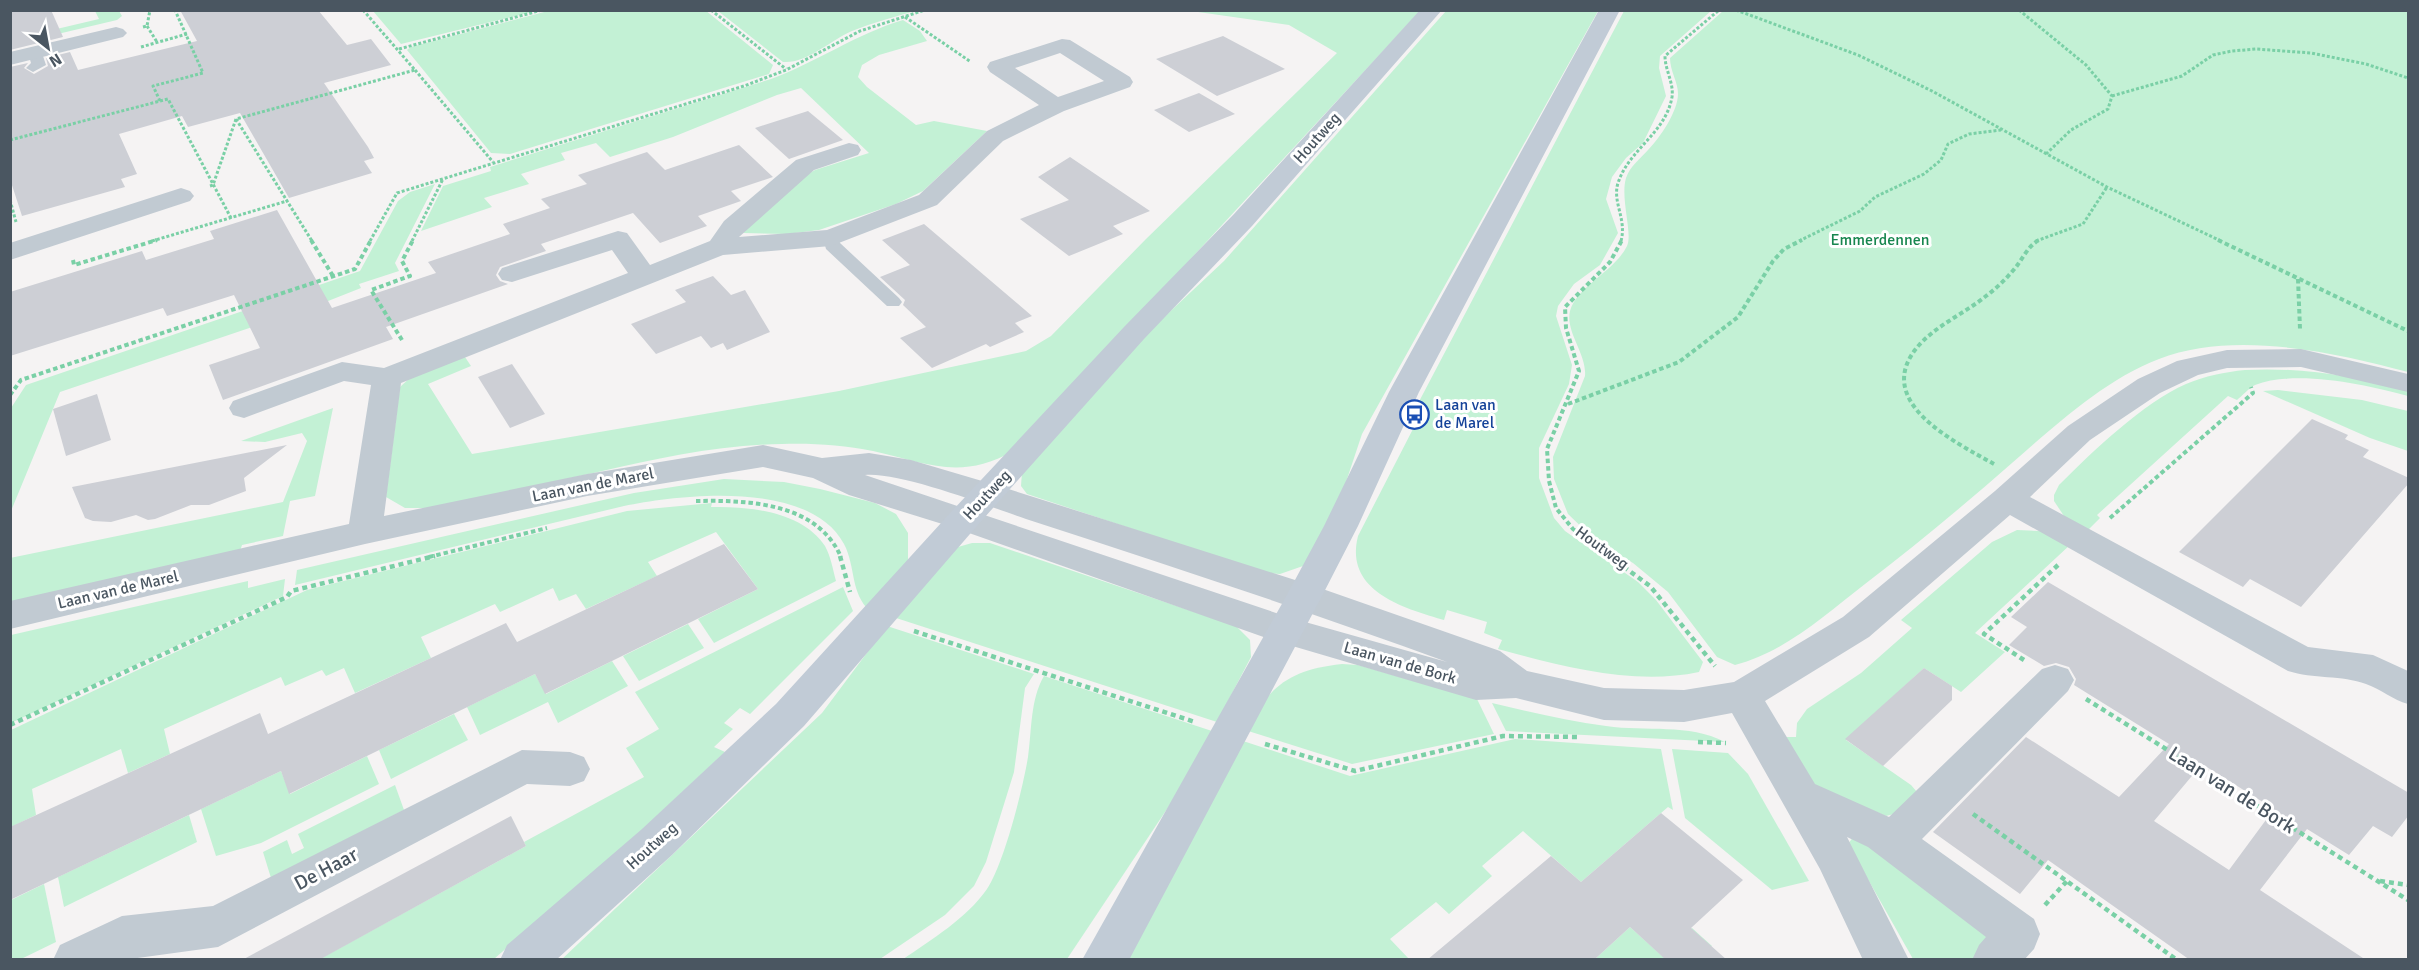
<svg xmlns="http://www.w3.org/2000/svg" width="2419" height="970" viewBox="0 0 2419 970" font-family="Signika,sans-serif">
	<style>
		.green { fill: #c3f1d5 }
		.building { fill: #cdcfd5; fill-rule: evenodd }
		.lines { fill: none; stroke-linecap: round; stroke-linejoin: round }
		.path-far2 { stroke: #7ad0a6; stroke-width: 3; stroke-dasharray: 3 2; stroke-linecap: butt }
		.path-far1 { stroke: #7ad0a6; stroke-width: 4; stroke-dasharray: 4.5 3; stroke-linecap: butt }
		.path { stroke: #7ad0a6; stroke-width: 4.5; stroke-dasharray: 5 4; stroke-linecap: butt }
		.lane { fill: #c1cad2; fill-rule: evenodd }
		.street { fill: #c1cad2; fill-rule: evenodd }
		.secondary { fill: #c1cbd6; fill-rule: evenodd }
		.labels { text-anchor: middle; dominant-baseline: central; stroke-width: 6; stroke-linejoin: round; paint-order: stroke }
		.street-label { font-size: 16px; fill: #4a5661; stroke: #fff }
		.park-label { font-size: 16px; fill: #17864f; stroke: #fff }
		.transit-label { font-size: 16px; fill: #164399; stroke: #fff; text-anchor: start }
		.near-street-label { font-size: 20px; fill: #4a5661; stroke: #fff }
	</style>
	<rect width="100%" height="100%" fill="#f5f3f3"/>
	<g class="green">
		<path d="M705 10 773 65 769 74 510 154 491 153 407 50 411 47 548 11Z"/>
		<path d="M95 11H119L122 16 117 20 11 45 10 40 99 19Z"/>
		<path d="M373 11H536L401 44Z"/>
		<path d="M718 11H915C894 17 872 23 852 31 831 40 806 64 783 62Z"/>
		<path d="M1191 11H1420L1013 451C961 481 926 463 873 451 843 445 812 443 782 444 720 445 659 458 598 472 543 484 488 496 433 508H405L386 497 400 387 412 376 463 354 471 366 428 384 472 454 839 391 1026 351 1051 336 1146 239 1337 53 1289 25Z"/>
		<path d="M1446 11H1598L1362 434 1339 503 1303 566 1280 574 1265 573 1027 494 1021 486 1022 472 1145 335 1224 261Z"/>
		<path d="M1624 11H1711L1660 56 1659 68 1666 96 1643 143 1626 158 1612 177 1606 199 1618 233 1600 265 1574 284 1558 306 1556 316 1572 365 1569 384 1539 448V478L1554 518 1565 531 1638 582 1656 600 1703 662 1699 672C1633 686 1560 666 1498 649L1502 640 1484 633 1487 622 1447 610 1444 620C1403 608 1344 591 1358 536L1414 427 1422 428 1428 419 1413 413Z"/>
		<path d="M1736 11H2408V372C2334 352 2233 330 2159 359 2104 380 2056 425 2012 463 1964 505 1915 546 1865 584 1825 615 1785 652 1735 665L1717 657 1668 592 1633 563 1595 540 1568 514 1554 479 1553 457 1585 376C1587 354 1565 332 1570 311 1577 286 1614 272 1627 246 1633 233 1620 199 1626 178 1630 166 1640 159 1648 150 1660 138 1678 111 1678 94 1678 82 1670 71 1670 58L1723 11Z"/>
		<path d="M903 20 920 31 927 41 879 55 862 65 858 77 867 87 916 125 934 121 987 131 923 191 896 204 819 230 787 234 744 233 741 230 799 179 815 170 869 153 801 88 777 95 673 137 610 157 596 143 561 153 565 160 521 174 529 184 484 198 492 207 421 231 443 186 491 171 490 167 771 79C817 62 856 34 903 20Z"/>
		<path d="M435 184 395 263 399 271 359 284 361 288 323 303 60 392 11 511V408L26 385 360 271 398 201 410 192Z"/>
		<path d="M2245 370C2302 367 2354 376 2408 391V396C2367 385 2297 369 2255 385 2249 388 2242 396 2237 400L2228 396 2097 515 2100 518 2087 531 2064 516 2054 501V495L2059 485C2092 452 2144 402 2186 384 2205 376 2225 372 2245 370Z"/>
		<path d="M2278 390 2362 400 2408 411V451L2370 438 2263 391Z"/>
		<path d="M333 408 315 496 290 501 283 536 242 545 240 551 11 603 10 558 283 502 307 441 302 433 265 442 241 441Z"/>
		<path d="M724 479 784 482 820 489 875 503 896 514 908 533V562L870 611C850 593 856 567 844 544 810 480 682 494 624 506L295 585 297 570 634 493Z"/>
		<path d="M712 503 711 507C748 506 802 511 825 546 831 557 833 570 836 581L714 643 698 619 758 589 716 532 648 562 657 576 586 609 576 594 559 601 553 588 500 612 495 604 421 637 431 658 355 693 344 668 326 676 322 670 285 686 281 677 164 729 170 754 128 773 121 749 32 789 36 815 11 827V730L307 590 627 511Z"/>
		<path d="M2017 530 2040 531 2071 544 1975 633 2005 652 1961 692 1924 668 1846 740 1911 785 1917 792 1894 814 1886 816 1819 788 1813 783 1783 737H1796L1797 723 1807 709 1861 673 1912 628 1901 620 1992 542Z"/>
		<path d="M972 543H990L1236 626 1250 640 1251 657 1217 722 893 617 958 547Z"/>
		<path d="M285 579 283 596 11 723V635L248 581V588Z"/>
		<path d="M843 587 853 611 750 714 740 708 724 723 733 729 714 747 725 752 643 829 494 959 318 960 526 846 524 842 644 777 626 748 659 729 635 692Z"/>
		<path d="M688 624 704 648 639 681 623 656Z"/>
		<path d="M887 626 1034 674 1025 688 1014 772 986 862 974 886 945 915 880 959 561 960 822 713Z"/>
		<path d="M612 661 628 686 558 723 548 702 480 735 467 707 535 674 546 694Z"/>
		<path d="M1342 664 1358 665 1477 699 1494 734 1352 764 1245 730C1271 685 1289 670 1342 664Z"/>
		<path d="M1044 676 1212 731 1183 785 1067 959 902 960C932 939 966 919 987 889 1004 864 1023 788 1028 757 1032 730 1030 700 1044 676Z"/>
		<path d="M1492 703C1530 712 1568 721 1606 726 1647 732 1688 723 1725 742L1506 731Z"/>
		<path d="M454 714 468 740 391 779 379 750Z"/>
		<path d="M1515 739 1661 749 1673 810 1668 807 1581 882 1523 831 1482 866 1492 876 1449 914 1436 902 1390 939 1409 959 1126 960 1240 740 1350 776Z"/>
		<path d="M1672 749 1728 753 1748 774 1809 881 1772 890 1685 818Z"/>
		<path d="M367 756 379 784 261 843 216 856 201 809 281 771 290 794Z"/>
		<path d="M395 785 404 810 271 878 263 852 287 840 292 854 304 848 298 834Z"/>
		<path d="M189 815 197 842 64 907 58 877Z"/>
		<path d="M1854 836 1991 934 1976 959H1913L1848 844Z"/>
		<path d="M44 884 56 942 21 959 11 960V900Z"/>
		<path d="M1630 927 1662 956 1692 928 1712 946 1698 959 1594 960Z"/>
	</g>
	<g class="building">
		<path d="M10 10H51L63 37 10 50Z"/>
		<path d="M180 10H318L347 45 371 39 391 65 324 83 368 147 374 158 364 161 372 173 289 198 240 113 188 127 182 116 119 134 137 174 121 179 125 187 22 216 10 179V67L28 63 24 68 34 74 48 66 46 58 70 52 78 70 197 41Z"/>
		<path d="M1223 36 1285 69 1217 96 1156 59Z"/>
		<path d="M1199 93 1235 114 1189 132 1154 110Z"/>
		<path d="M808 111 843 140 789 159 755 128Z"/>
		<path d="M739 145 773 177 731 191 741 201 698 216 707 226 660 243 633 213 541 244 546 251 500 267 496 275 500 281 508 284 386 327 393 339 223 400 209 365 260 348 234 295 167 316 163 308 10 356V292L142 251 146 260 214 239 210 231 277 210 332 308 436 273 428 262 510 234 503 224 550 208 541 199 587 184 578 175 647 152 665 170Z"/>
		<path d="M1070 157 1150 211 1113 226 1123 234 1069 256 1020 219 1069 200 1038 177Z"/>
		<path d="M924 224 1032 316 1015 323 1024 332 990 347 986 344 932 368 900 338 926 327 903 305 905 300 880 277 910 265 882 240Z"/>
		<path d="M713 276 731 295 745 290 770 332 727 350 723 343 711 348 701 336 656 354 631 324 686 302 675 290Z"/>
		<path d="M512 364 545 414 510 428 478 377Z"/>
		<path d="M97 394 111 440 66 456 53 409Z"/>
		<path d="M2312 419 2348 435 2345 439 2369 450 2363 457 2409 478V483L2301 607 2250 579 2243 587 2179 552Z"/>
		<path d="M287 445 244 478 246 491 209 505H191L155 519 148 520 136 515 111 522 93 521 85 518 72 487Z"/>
		<path d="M724 544 758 589 545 694 535 674 289 794 281 771 10 900V827L260 713 268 734 506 623 517 642Z"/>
		<path d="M2048 582 2409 793V815L2392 837 2373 826 2349 855 2307 829 2260 890 2366 960H2190L2048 860 2020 894 1933 832 2026 737 2119 797 2169 744 2074 685 2076 679 2069 667 2056 663 2044 666 2009 645 2027 627 2011 617ZM2202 764 2274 809 2229 870 2154 821Z"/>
		<path d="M1924 668 1952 686V700L1883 766 1845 739Z"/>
		<path d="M1661 813 1743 880 1691 928 1727 960H1666L1630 927 1594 960H1427L1551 856 1581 882Z"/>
		<path d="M511 816 526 846 319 960H242Z"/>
	</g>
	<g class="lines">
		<g class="path-far2">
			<path d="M711 10 786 69"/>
			<path d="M1736 10 1858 55 1932 91 2107 187 2221 241"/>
			<path d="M2019 10 2086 65 2112 96 2108 109 2071 130 2046 154"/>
			<path d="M905 17 971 62"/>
			<path d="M147 26 157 42"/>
			<path d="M143 27 147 26 150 10"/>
			<path d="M141 47 187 34"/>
			<path d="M399 49 542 10"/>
			<path d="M415 70 493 162"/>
			<path d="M2112 96 2182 76 2213 55 2232 51 2256 49 2311 53 2366 64 2408 78"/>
			<path d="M160 101 153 86 203 73 175 10"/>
			<path d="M236 119 312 241"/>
			<path d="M10 140 168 99 231 218"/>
			<path d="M210 186 213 185 236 119 415 70 363 10"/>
			<path d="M10 200 16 222"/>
			<path d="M152 241 287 201"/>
			<path d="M370 241 397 193 744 86 786 70 860 31 925 10"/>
			<path d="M412 241 443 179"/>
			<path d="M1621 241C1627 219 1612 202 1618 183 1629 149 1666 133 1672 97 1674 83 1665 70 1665 56L1719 10"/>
			<path d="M1799 241 1860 211 1875 197 1924 174 1941 160 1948 144 1969 134 2001 130"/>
			<path d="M2036 241 2083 224 2107 187"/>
		</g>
		<g class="path-far1">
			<path d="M311 240 333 276"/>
			<path d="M2218 240 2408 331"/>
			<path d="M73 260 74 265 157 240"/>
			<path d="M2298 279 2300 329"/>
			<path d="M402 340 371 290 410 276 402 261 413 240"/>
			<path d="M10 395 21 380 355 269 371 240"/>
			<path d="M1568 404 1679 362 1738 317 1773 261 1784 249 1802 240"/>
			<path d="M1994 464C1953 441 1869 400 1920 344 1939 324 1965 313 1986 296 1997 288 2007 278 2016 267 2023 258 2028 246 2039 240"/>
			<path d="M696 501C747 500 817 502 841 557"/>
			<path d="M2110 518 2253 393 2251 387"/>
			<path d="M429 557 547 528"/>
			<path d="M1611 557 1573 529 1556 508 1549 481 1547 449 1579 371 1566 328 1565 307 1610 262 1622 240"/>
		</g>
		<g class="path">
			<path d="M840 556 850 592"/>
			<path d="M1609 556 1650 586 1715 666"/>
			<path d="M914 631 1195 722"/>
			<path d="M2024 660 1984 634 2058 565"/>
			<path d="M2086 699 2408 900"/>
			<path d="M10 725 287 597 291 591 435 556"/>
			<path d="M1698 742 1726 743"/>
			<path d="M1265 744 1355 771 1503 736 1579 737"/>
			<path d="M1973 814 2177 960"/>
			<path d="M2380 881 2408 885"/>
			<path d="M2045 905 2067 881"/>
		</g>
		<g class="lane">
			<path d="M35 49 42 53 46 65 33 72 26 68 31 63 28 53Z"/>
			<path d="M831 233 837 234 840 243 899 298 902 302 899 306H887L826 249 823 238Z"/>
		</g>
		<g class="street">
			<path d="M116 27 123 29 127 33 123 37 10 65V52Z"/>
			<path d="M1062 39 1070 40 1130 77 1133 82 1130 87 1064 111 1003 141 937 205 831 246 723 255 401 383 384 516 587 474 763 445 822 458 869 453 911 460 999 486 1317 587 1500 651 1527 671 1604 688 1684 690 1734 682 1843 617 1995 491 2068 426 2138 379 2177 361 2227 350 2301 349 2408 374V392L2301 367 2227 368 2198 375 2160 393 2090 440 2030 497 2308 647 2373 655 2408 671V704C2393 700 2381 689 2366 684 2342 675 2313 679 2288 671L2010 515 1869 637 1765 701 1815 784 1889 817 2042 669 2055 665 2068 669 2074 680 2068 691 1922 839 2034 919 2040 934 2034 949 2024 960H1972L1979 945 1986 937 1868 847 1847 837 1909 960H1863L1820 869 1732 713 1684 722 1604 720 1516 698 1476 700 1272 640 952 527 849 495 813 478 763 467 587 496 365 544 10 629V601L349 524 371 385 344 381 244 418 233 415 229 408 233 401 342 362 384 368 628 273 612 250 512 282 502 280 498 274 502 268 618 231 627 233 650 265 710 241 724 221 796 160 849 143 858 145 861 150 858 155 814 170 739 237 827 230 919 195 987 131 1039 105 990 72 987 67 990 62ZM1060 53 1104 81 1058 97 1015 68ZM865 475C901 472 988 506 1026 519 1167 565 1308 611 1447 662L1291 618Z"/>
			<path d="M181 188 190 191 194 196 190 201 10 260V243Z"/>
			<path d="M522 750 570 752 584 757 590 769 584 781 570 786 527 784 218 947 123 960H53L60 945 122 916 213 906Z"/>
		</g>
		<g class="secondary">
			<path d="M1420 10H1442L1252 226 1144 339 976 527 804 726 672 855 556 960H500L507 945 642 829 776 704 952 511 1124 327 1234 214Z"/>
			<path d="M1599 10H1620L1419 392 1358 526 1322 596 1129 960H1082L1288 593 1324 526 1389 392Z"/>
		</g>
	</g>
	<defs>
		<symbol id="bus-ring" viewBox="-11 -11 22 22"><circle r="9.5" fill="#fff" stroke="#1a4fb4" stroke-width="1.5"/><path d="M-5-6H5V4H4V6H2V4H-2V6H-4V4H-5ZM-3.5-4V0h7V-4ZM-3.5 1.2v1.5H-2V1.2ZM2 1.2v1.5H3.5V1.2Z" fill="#1a4fb4"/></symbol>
	</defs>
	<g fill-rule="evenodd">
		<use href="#bus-ring" x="1398" y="398" width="33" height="33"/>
	</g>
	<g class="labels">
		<g class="street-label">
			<text transform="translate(1317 138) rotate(-48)">Houtweg</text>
			<text transform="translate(593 485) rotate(-11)">Laan van de Marel</text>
			<text transform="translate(987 495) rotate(-47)">Houtweg</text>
			<text transform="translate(1602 548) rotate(36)">Houtweg</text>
			<text transform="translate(118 590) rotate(-13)">Laan van de Marel</text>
			<text transform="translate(1400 663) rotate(16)">Laan van de Bork</text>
			<text transform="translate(652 846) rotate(-42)">Houtweg</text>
		</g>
		<g class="park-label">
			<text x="1880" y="240">Emmerdennen</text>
		</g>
		<g class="transit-label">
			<text x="1435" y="405">Laan van<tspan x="1435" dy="18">de Marel</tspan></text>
		</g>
		<g class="near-street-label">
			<text transform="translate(2232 790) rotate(32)">Laan van de Bork</text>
			<text transform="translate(326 869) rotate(-28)">De Haar</text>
		</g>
	</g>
	<rect width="2419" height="970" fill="none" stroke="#4a5661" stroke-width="24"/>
	<g transform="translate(48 48) rotate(149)" stroke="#ffffff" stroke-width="4.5" paint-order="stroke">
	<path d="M0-4.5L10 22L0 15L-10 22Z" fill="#4a5661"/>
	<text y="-9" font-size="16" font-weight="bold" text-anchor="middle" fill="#4a5661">N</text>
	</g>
</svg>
